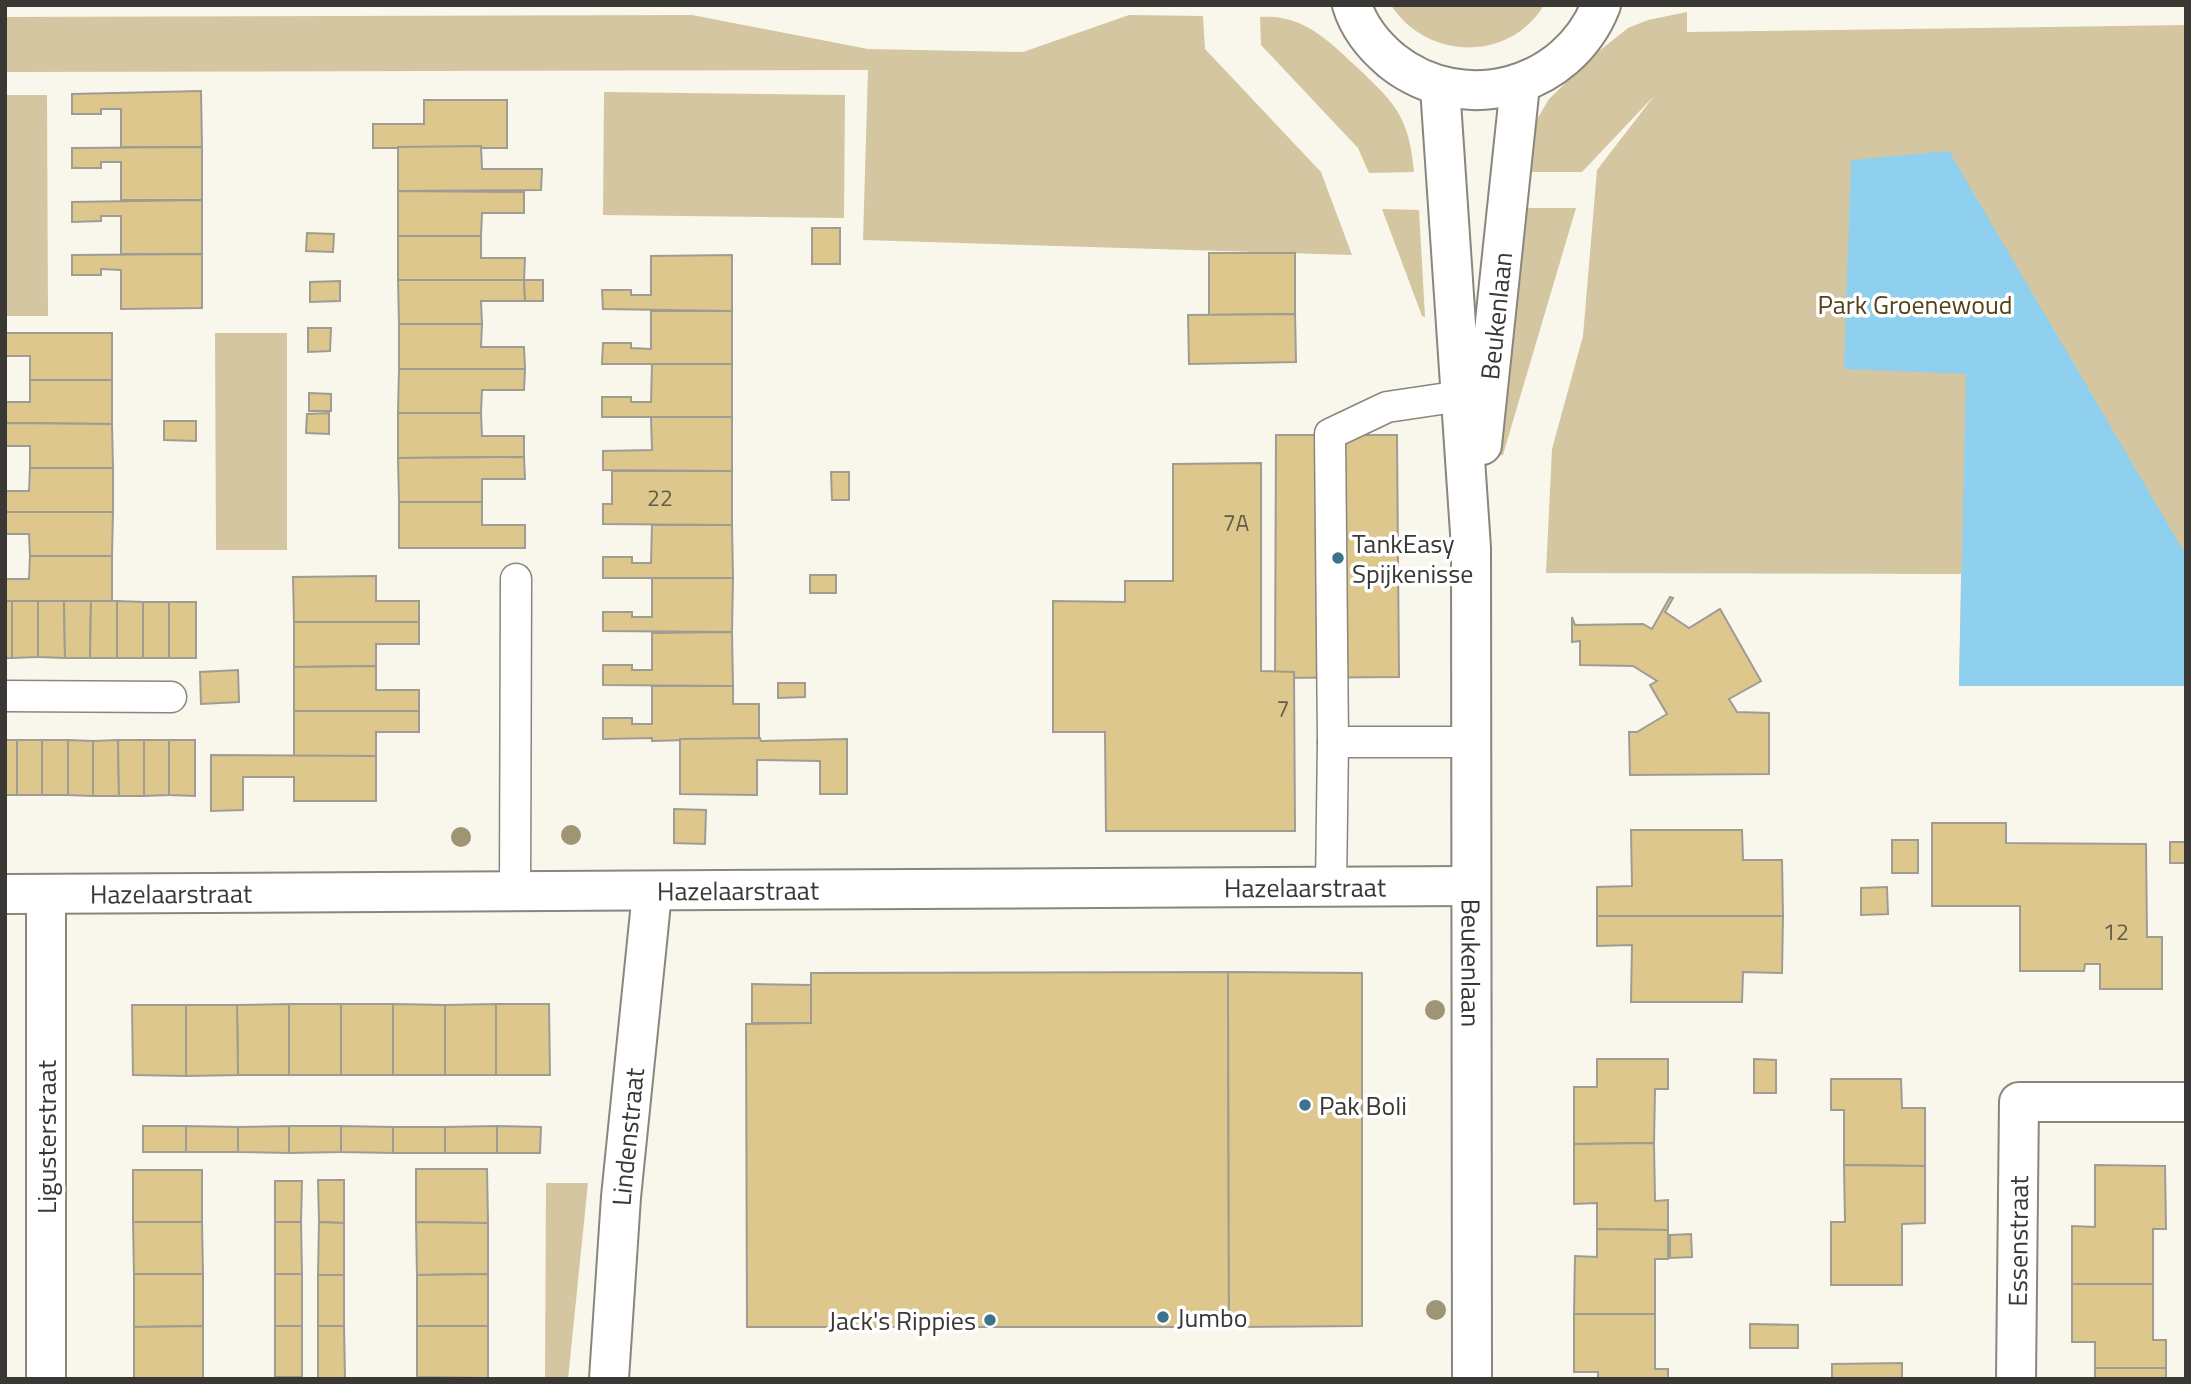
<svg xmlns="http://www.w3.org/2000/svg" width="2191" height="1384" viewBox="0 0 2191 1384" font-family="'Titillium Web',sans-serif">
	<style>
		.green { fill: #d4c6a0 }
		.water { fill: #90d0ef }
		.building { fill: #ddc78d; stroke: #9f9c93; stroke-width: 2 }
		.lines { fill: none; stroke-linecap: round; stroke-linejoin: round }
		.service-casing { stroke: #8a867e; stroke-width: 33 }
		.minor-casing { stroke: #8a867e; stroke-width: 42 }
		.secondary-casing { stroke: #8a867e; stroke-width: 42 }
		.service { stroke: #fff; stroke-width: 30 }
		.minor { stroke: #fff; stroke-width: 38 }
		.secondary { stroke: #fff; stroke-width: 38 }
		.tree { fill: #9e9476 }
		.poi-dot { fill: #3b738d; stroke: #fff; stroke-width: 2.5 }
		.labels { text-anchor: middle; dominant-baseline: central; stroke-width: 7; stroke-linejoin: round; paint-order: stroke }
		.number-label { font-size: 23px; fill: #625c4a }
		.park-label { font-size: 26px; fill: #534316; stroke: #fff }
		.street-label { font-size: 26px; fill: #393834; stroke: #fff }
		.poi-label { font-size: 26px; fill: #393834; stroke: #fff; text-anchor: start }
	</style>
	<rect width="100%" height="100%" fill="#f9f6ec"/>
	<g class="green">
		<path d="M1391 5H1544C1509 63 1426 60 1391 5Z"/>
		<path d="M1687 12V32L2186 25V686H1959L1961 574 1546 573 1552 449 1583 336 1597 170 1654 96 1582 172H1527L1530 131 1549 99 1594 55 1628 28 1648 20Z"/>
		<path d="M692 15 868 49 1023 52 1129 15 1203 16 1205 49 1321 172 1352 255 863 240 868 70 5 72V17Z"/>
		<path d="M1260 17C1304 13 1332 44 1361 71 1376 86 1393 100 1402 120 1410 137 1412 154 1414 172L1369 173 1358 148 1261 45Z"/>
		<path d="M604 92 845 95 844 218 603 215Z"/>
		<path d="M5 95H47L48 316H5Z"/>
		<path d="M1521 208H1576L1505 448 1503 455 1497 456Z"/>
		<path d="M1382 209 1419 210 1425 317 1422 316Z"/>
		<path d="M215 333H287V550H216Z"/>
		<path d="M546 1183H588L568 1379H545Z"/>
	</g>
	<path class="water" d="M1949 151 2186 555V686H1959L1966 374 1844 369 1851 160Z"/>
	<g class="building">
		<path d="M201 91 202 147H121V109H101V114H72V94Z"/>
		<path d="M424 100H507V148H373V124H424Z"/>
		<path d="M481 146 482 169H542L541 190 398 191V147Z"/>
		<path d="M202 147V200H121V162H101V168H72V148Z"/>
		<path d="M398 191 524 192V213H482L481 236H398Z"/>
		<path d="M202 200V254H121V216H101V221L72 222V202Z"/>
		<rect x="812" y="228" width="28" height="36"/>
		<path d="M307 233 334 234 333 252 306 251Z"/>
		<path d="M398 236H481V258H525L524 280H398Z"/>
		<path d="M1209 253H1295V314L1209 315Z"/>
		<path d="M202 254V308L121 309V270L101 269V275H72V255Z"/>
		<path d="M732 255V311L603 309 602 290H631V295H651V256Z"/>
		<path d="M398 280H524L525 301H481L482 324H399Z"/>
		<path d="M524 280H543V301H525Z"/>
		<path d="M340 281V301L310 302V282Z"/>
		<path d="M651 311H732V364H602L603 343H631V348L651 349Z"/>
		<path d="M1295 314 1296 362 1189 364 1188 315Z"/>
		<path d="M399 324H482L481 347H524L525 369H399Z"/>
		<path d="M308 328H331L330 351 308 352Z"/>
		<path d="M5 333H112V380H30V356H5Z"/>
		<path d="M652 364H732V417H602V397H631V402H651Z"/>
		<path d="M399 369H525L524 390H482L481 413H398Z"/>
		<path d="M30 380H112V424L5 423V402H30Z"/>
		<path d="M309 393 331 394V411H309Z"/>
		<path d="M329 413V434L306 433 307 414Z"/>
		<path d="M398 413H481L482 436H524V457L398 458Z"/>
		<path d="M651 417H732V471L603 470V451L652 450Z"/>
		<path d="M164 421H196V441L164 440Z"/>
		<path d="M5 423 112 424 113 468H30V446H5Z"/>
		<path d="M1276 435H1397L1399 677 1275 678Z"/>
		<path d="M524 457 525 479H482V502H399L398 458Z"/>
		<path d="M1261 463V671L1294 672 1295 831H1106L1105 732H1053V601L1125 602V581H1173V464Z"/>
		<path d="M30 468H113V512H5V491H29Z"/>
		<path d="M612 471H732V525L603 524V504H612Z"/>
		<path d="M831 472H849V500H832Z"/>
		<path d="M399 502H482V525H525V548H399Z"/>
		<path d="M5 512H113L112 556H30L29 534H5Z"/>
		<path d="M652 525H732L733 578H603V557H632V563H651Z"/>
		<path d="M30 556H112V602L5 601V579H29Z"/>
		<rect x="810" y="575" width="26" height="18"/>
		<path d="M376 576V601H419V622H294L293 577Z"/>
		<path d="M652 578H733L732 632 603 631V612H632V617H652Z"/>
		<path d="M1670 597 1673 598 1665 612 1689 628 1720 609 1761 681 1729 699 1737 712 1769 713V774L1630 775 1629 732H1637L1667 714 1650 685 1657 681 1633 666 1580 665V641L1572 642V617L1575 625 1643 624 1652 629Z"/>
		<rect x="5" y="601" width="7" height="57"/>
		<path d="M12 601H38V657L12 658Z"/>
		<path d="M38 601H64L65 658 38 657Z"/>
		<path d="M64 601H91L90 658H65Z"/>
		<path d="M91 601H117V658H90Z"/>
		<path d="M117 601 143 602V658H117Z"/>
		<rect x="143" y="602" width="26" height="56"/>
		<rect x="169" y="602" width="27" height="56"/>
		<path d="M294 622H419V644H376V666L294 667Z"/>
		<path d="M732 632 733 686 603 685V665H632V670H652V633Z"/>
		<path d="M376 666V690H419V711H294V667Z"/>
		<path d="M238 670 239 702 201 704 200 672Z"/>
		<path d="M778 683H805V697L778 698Z"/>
		<path d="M652 686H733V704H759V738L652 741V738L603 739V718H632V724H652Z"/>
		<path d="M294 711H419V732H376V756H294Z"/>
		<path d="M760 738 761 741 847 739V794H820V761L757 760V795L680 794V739Z"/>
		<rect x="5" y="740" width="12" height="55"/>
		<rect x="17" y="740" width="25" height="55"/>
		<rect x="42" y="740" width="26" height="55"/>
		<path d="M68 740 93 741V796L68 795Z"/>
		<path d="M118 740 119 796H93V741Z"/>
		<path d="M118 740H144V796H119Z"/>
		<path d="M144 740H169V795L144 796Z"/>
		<path d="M169 740H195V796L169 795Z"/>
		<path d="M211 755 376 756V801H294V777H243V810L211 811Z"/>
		<path d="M674 809 706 810 705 844 674 843Z"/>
		<path d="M1932 823H2006V843L2146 844 2147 937H2162V989H2100V964H2085L2084 971H2020V906H1932Z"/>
		<path d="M1631 830H1742L1743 860H1782L1783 916H1597V887L1632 886Z"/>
		<rect x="1892" y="840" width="26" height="33"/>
		<rect x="2170" y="842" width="16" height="21"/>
		<path d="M1887 887 1888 914 1861 915V888Z"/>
		<path d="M1597 916H1783L1782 973 1743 972 1742 1002H1631L1632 945 1597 946Z"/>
		<path d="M1228 972 1229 1327H747L746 1024 811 1023V973Z"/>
		<path d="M1228 972 1362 973V1326L1229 1327Z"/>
		<path d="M752 984 811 985V1023H752Z"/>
		<rect x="289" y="1004" width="52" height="71"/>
		<path d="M289 1004V1075H238L237 1005Z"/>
		<rect x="341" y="1004" width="52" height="71"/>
		<path d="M393 1004 445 1005V1075H393Z"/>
		<path d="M496 1004H549L550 1075H496Z"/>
		<path d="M496 1004V1075H445V1005Z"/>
		<path d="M132 1005H186V1076L133 1075Z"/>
		<path d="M186 1005H237L238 1075 186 1076Z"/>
		<path d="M1597 1059H1668V1089H1655L1654 1143 1574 1144V1087H1597Z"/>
		<path d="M1754 1059 1776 1060V1093H1754Z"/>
		<path d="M1831 1079H1901L1902 1108H1925V1166L1844 1165V1110H1831Z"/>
		<rect x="143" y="1126" width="43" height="26"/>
		<path d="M186 1126 238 1127V1152H186Z"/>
		<path d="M289 1126V1153L238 1152V1127Z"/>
		<path d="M289 1126H341V1152L289 1153Z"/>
		<path d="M341 1126 393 1127V1153L341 1152Z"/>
		<path d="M497 1126V1153H445V1127Z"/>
		<path d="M497 1126 541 1127 540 1153H497Z"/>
		<rect x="393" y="1127" width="52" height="26"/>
		<path d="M1654 1143 1655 1201 1668 1200V1230L1597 1229V1203L1574 1204V1144Z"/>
		<path d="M1844 1165 1925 1166V1223L1902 1224V1285H1831V1222H1845Z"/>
		<path d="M2095 1165 2165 1166 2166 1229H2153V1284H2072V1226L2095 1227Z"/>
		<path d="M416 1169H487L488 1223 416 1222Z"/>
		<rect x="133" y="1170" width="69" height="52"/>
		<path d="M318 1180H344V1223L319 1222Z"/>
		<path d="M275 1181H302L301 1222H275Z"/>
		<path d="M133 1222H202L203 1274H134Z"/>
		<path d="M275 1222H301L302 1274H275Z"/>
		<path d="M319 1222 344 1223V1275H318Z"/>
		<path d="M416 1222 488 1223V1274L417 1275Z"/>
		<path d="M1597 1229 1668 1230V1259H1655V1314H1574L1575 1256 1597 1257Z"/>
		<path d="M1691 1234 1692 1257 1670 1258V1235Z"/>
		<path d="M134 1274H203V1326L134 1327Z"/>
		<rect x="275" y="1274" width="27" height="52"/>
		<path d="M488 1274V1326H417V1275Z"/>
		<rect x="318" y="1275" width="26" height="51"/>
		<path d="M2072 1284H2153V1340H2166V1368H2095V1342H2072Z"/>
		<path d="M1574 1314H1655V1369H1668V1379H1598V1372H1574Z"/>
		<path d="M1750 1324 1798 1325V1348H1750Z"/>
		<path d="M203 1326V1378H134V1327Z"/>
		<rect x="275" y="1326" width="27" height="51"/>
		<path d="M318 1326H344L345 1378H318Z"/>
		<path d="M417 1326H488V1378L417 1377Z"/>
		<path d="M1902 1363V1379H1832V1364Z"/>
		<rect x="2095" y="1368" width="71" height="11"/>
	</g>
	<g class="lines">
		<defs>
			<g id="service">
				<path d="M1461 396 1387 407 1330 434 1333 742H1470"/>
				<path d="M5 696 171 697"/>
				<path d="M1331 887 1333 742"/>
				<path d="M515 893 516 579"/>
			</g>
			<g id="minor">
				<path id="s1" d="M1440 87 1471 548 1472 1379"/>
				<path id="s2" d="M1482 445 1520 85"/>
				<path id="s3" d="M5 894 1471 886"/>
				<path d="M46 894V1379"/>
				<path id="s4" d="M609 1379 621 1197 652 893"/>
				<path id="s5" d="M2016 1379 2019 1102H2186"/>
			</g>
			<path id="secondary" d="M1352 5C1359 28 1374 46 1392 61 1463 117 1568 89 1601 5"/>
		</defs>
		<use href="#service" class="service-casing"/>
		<use href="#minor" class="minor-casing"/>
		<use href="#secondary" class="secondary-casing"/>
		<use href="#service" class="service"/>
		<use href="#minor" class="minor"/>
		<use href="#secondary" class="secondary"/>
	</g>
	<g class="tree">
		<circle cx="571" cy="835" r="10"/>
		<circle cx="461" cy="837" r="10"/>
		<circle cx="1435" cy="1010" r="10"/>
		<circle cx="1436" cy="1310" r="10"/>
	</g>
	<g class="poi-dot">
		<circle cx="1338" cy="558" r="7"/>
		<circle cx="1305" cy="1105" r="7"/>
		<circle cx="1163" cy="1317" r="7"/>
		<circle cx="990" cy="1320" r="7"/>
	</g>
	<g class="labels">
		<g class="number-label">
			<text x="660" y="497">22</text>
			<text x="1236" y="522">7A</text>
			<text x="1283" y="708">7</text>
			<text x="2116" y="931">12</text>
		</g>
		<g class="park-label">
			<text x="1915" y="304">Park Groenewoud</text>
		</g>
		<g class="street-label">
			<text stroke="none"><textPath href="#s2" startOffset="130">Beukenlaan</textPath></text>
			<text stroke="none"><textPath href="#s3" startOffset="1300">Hazelaarstraat</textPath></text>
			<text stroke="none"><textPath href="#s3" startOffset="733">Hazelaarstraat</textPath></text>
			<text stroke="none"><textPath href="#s3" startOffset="166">Hazelaarstraat</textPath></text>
			<text stroke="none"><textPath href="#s1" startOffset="877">Beukenlaan</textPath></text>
			<text stroke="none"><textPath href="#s4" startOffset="243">Lindenstraat</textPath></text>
			<text transform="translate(46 1137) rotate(-90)">Ligusterstraat</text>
			<text stroke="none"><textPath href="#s5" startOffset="138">Essenstraat</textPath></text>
		</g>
		<g class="poi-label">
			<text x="1352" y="543">TankEasy<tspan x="1352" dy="30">Spijkenisse</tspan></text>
			<text x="1319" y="1105">Pak Boli</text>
			<text x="1177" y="1317">Jumbo</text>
			<text x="976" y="1320" text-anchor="end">Jack's Rippies</text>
		</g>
	</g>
	<rect width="2191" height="1384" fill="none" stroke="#393834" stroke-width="14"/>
</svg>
